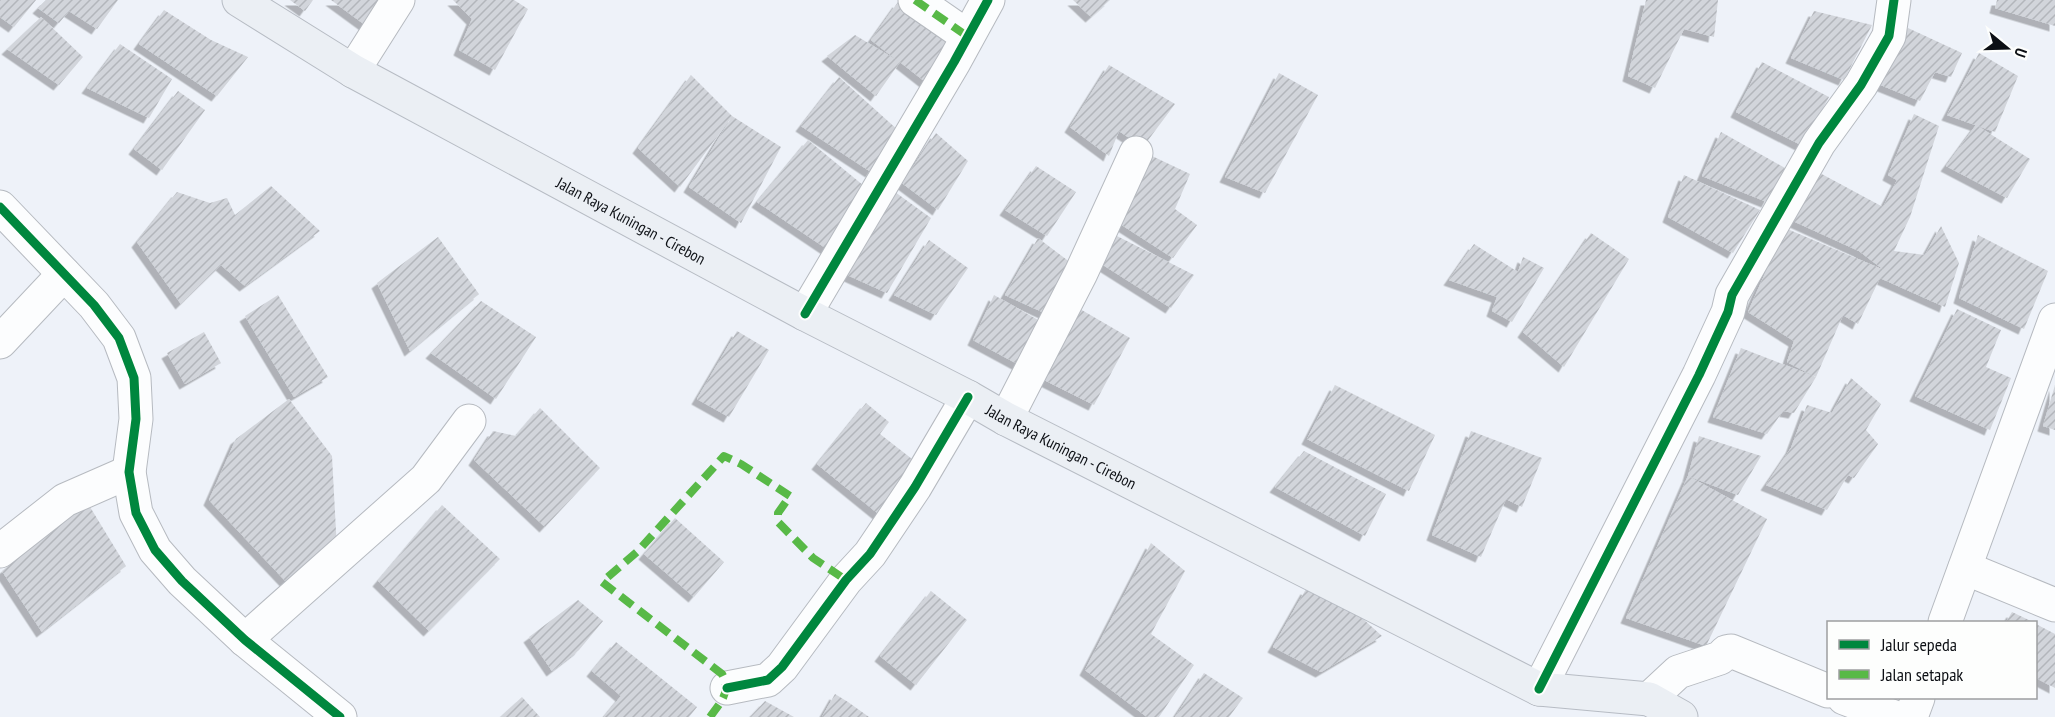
<svg xmlns="http://www.w3.org/2000/svg" width="2055" height="717" viewBox="0 0 2055 717" font-family="'PT Sans Narrow',sans-serif">
	<style>
		.building { fill: url(#building-hatch); filter: url(#shadow) }
		.lines { fill: none; stroke-linecap: round; stroke-linejoin: round }
		.minor-casing { stroke: #b6bac0; stroke-width: 35 }
		.highway-casing { stroke: #b7bcc4; stroke-width: 35 }
		.minor { stroke: #fcfdfe; stroke-width: 33 }
		.highway { stroke: #ebeff4; stroke-width: 33 }
		.quiet { stroke: #58b947; stroke-width: 8; stroke-dasharray: 15 8; stroke-linecap: butt }
		.cycleway-casing { stroke: #fdfefd; stroke-width: 13 }
		.cycleway { stroke: #00873e; stroke-width: 9 }
		.labels { text-anchor: middle; dominant-baseline: central; stroke-width: 4.5; stroke-linejoin: round; paint-order: stroke }
		.street-label { font-size: 16px; fill: #0c0f14; stroke: #fdfefd }
	</style>
	<defs>
		<pattern id="building-hatch" width="6" height="6" patternUnits="userSpaceOnUse" patternTransform="scale(1.5)"><rect width="6" height="6" fill="#d2d5db"/><path d="M-1 1l2-2M0 6l6-6M5 7l2-2" fill="none" stroke="#b3b6bb"/></pattern>
		<filter id="shadow"><feDropShadow dx="-5.5" dy="5.5" stdDeviation="0" flood-color="#0004"/></filter>
	</defs>
	<rect width="100%" height="100%" fill="#eef2f9"/>
	<g class="building">
		<path d="M0 0H36L14 27 0 17Z"/>
		<path d="M46 0H118L97 29 69 11 59 23 38 8Z"/>
		<path d="M290 0H313L305 11Z"/>
		<path d="M331 0H394L372 30Z"/>
		<path d="M453 0H514L528 9 495 70 459 50 472 19Z"/>
		<path d="M1073 0H1110L1091 17Z"/>
		<path d="M1646 0H1718L1714 37 1684 29 1655 88 1628 76Z"/>
		<path d="M1997 0H2055V26L1995 8Z"/>
		<path d="M898 2 957 41 928 84 900 62 876 96 827 56 855 35 898 61 871 40Z"/>
		<path d="M164 10 211 40 248 57 217 96 139 44Z"/>
		<path d="M1814 11 1872 25 1844 80 1791 58Z"/>
		<path d="M41 17 83 57 59 85 7 49Z"/>
		<path d="M1908 28 1962 53 1951 77 1935 72 1920 101 1878 84Z"/>
		<path d="M120 44 172 79 149 118 87 88Z"/>
		<path d="M1979 53 2018 76 1995 132 1947 115Z"/>
		<path d="M1762 62 1829 97 1803 146 1736 112Z"/>
		<path d="M1109 65 1175 104 1143 147 1119 131 1109 156 1070 127Z"/>
		<path d="M1279 73 1318 95 1265 193 1225 177Z"/>
		<path d="M691 75 732 116 781 147 741 223 689 187 731 118 680 187 638 148Z"/>
		<path d="M839 77 899 131 871 172 801 126Z"/>
		<path d="M178 91 205 110 162 170 134 149Z"/>
		<path d="M1914 114 1939 126 1910 217 1894 251 1925 255 1941 226 1959 263 1945 307 1880 278 1858 324 1843 315 1816 377 1787 362 1794 341 1748 312 1785 228 1884 270 1859 251 1793 221 1818 172 1883 207 1897 180 1888 175Z"/>
		<path d="M1976 125 2030 159 2007 198 1946 166Z"/>
		<path d="M1721 132 1785 168 1767 202 1702 176Z"/>
		<path d="M936 133 968 161 938 210 902 183Z"/>
		<path d="M808 140 869 190 830 251 757 202Z"/>
		<path d="M1150 155 1190 174 1175 209 1197 225 1173 258 1114 220Z"/>
		<path d="M1036 166 1076 192 1047 236 1005 210Z"/>
		<path d="M1684 175 1760 210 1733 253 1668 217Z"/>
		<path d="M271 186 320 231 245 286 221 265 181 304 137 242 177 192 210 203 227 198 235 215Z"/>
		<path d="M895 192 931 218 887 293 845 274Z"/>
		<path d="M1591 233 1629 259 1564 367 1523 332Z"/>
		<path d="M1115 235 1194 275 1171 308 1100 263Z"/>
		<path d="M1978 235 2048 271 2024 329 1959 298Z"/>
		<path d="M438 237 479 294 410 351 377 283Z"/>
		<path d="M1038 238 1075 266 1051 316 1005 295Z"/>
		<path d="M929 240 968 268 936 315 894 295Z"/>
		<path d="M1474 244 1518 272 1523 257 1544 268 1512 322 1492 311 1497 297 1449 280Z"/>
		<path d="M278 295 328 377 294 397 245 316Z"/>
		<path d="M994 295 1047 325 1023 367 973 340Z"/>
		<path d="M481 301 536 337 496 399 431 353Z"/>
		<path d="M1080 309 1130 338 1094 405 1040 378Z"/>
		<path d="M1957 309 2001 330 1986 367 2011 378 1990 430 1915 396Z"/>
		<path d="M737 331 769 350 729 417 697 399Z"/>
		<path d="M204 332 221 363 185 384 167 353Z"/>
		<path d="M1741 348 1816 377 1794 413 1783 411 1767 434 1713 417Z"/>
		<path d="M1851 378 1881 404 1866 430 1878 444 1854 478 1848 475 1827 510 1766 485 1791 448 1807 405 1832 413Z"/>
		<path d="M1335 385 1435 435 1409 491 1307 439Z"/>
		<path d="M2055 385V430L2043 426Z"/>
		<path d="M289 399 332 456 337 550 293 589 209 500 236 439Z"/>
		<path d="M866 403 889 422 880 434 921 466 881 516 817 464Z"/>
		<path d="M540 408 600 468 545 527 474 460 493 431 516 436Z"/>
		<path d="M1471 431 1542 458 1522 507 1506 499 1481 557 1432 535Z"/>
		<path d="M1699 436 1761 456 1738 495 1688 476Z"/>
		<path d="M1304 451 1386 494 1365 536 1275 487Z"/>
		<path d="M1688 476 1767 519 1706 646 1626 618Z"/>
		<path d="M87 502 126 566 42 632 2 571Z"/>
		<path d="M442 505 500 559 429 631 378 581Z"/>
		<path d="M675 518 724 562 694 597 644 554Z"/>
		<path d="M1151 543 1185 571 1151 634 1194 665 1159 717H1147L1085 670Z"/>
		<path d="M1306 589 1362 618 1382 636 1321 672 1273 647Z"/>
		<path d="M931 591 967 620 916 685 880 656Z"/>
		<path d="M578 600 603 621 579 650 552 671 529 637Z"/>
		<path d="M2012 612 2033 622H2006Z"/>
		<path d="M2036 624 2055 634V688L2036 678Z"/>
		<path d="M616 642 697 707 689 717H604L621 696 592 671Z"/>
		<path d="M1204 673 1243 698 1229 717H1175Z"/>
		<path d="M835 694 848 702 869 717H822Z"/>
		<path d="M522 697 540 717H500Z"/>
		<path d="M765 701 794 717H750Z"/>
	</g>
	<g class="lines">
		<defs>
			<g id="minor">
				<path d="M915 0 967 36"/>
				<path d="M353 71 398 0"/>
				<path d="M0 207 94 305 119 338 134 378 136 419 129 472 136 513 155 550 182 581 245 640 340 717"/>
				<path d="M805 314 954 62 988 0"/>
				<path d="M0 342 64 274"/>
				<path d="M1006 419 1081 273 1136 153"/>
				<path d="M0 551 65 500 129 472"/>
				<path d="M1965 568 2055 605"/>
				<path d="M1945 622 2055 320"/>
				<path d="M245 640 426 479 469 421"/>
				<path d="M727 688 768 680 782 667 846 580 870 554 915 487 968 397"/>
				<path d="M1539 689 1699 375 1728 312 1732 295 1819 143 1861 85 1889 36 1894 0"/>
				<path d="M1844 698 1894 717"/>
				<path d="M1649 699 1678 672 1720 658 1726 652 1731 651 1828 691"/>
				<path d="M1911 717 1918 698"/>
			</g>
			<g id="highway">
				<path id="s1" d="M239 0 353 71 805 314 968 397 1006 419 1539 689 1649 699 1681 717"/>
			</g>
		</defs>
		<use href="#minor" class="minor-casing"/>
		<use href="#highway" class="highway-casing"/>
		<use href="#minor" class="minor"/>
		<use href="#highway" class="highway"/>
		<g class="quiet">
			<path d="M915 0 967 36"/>
			<path d="M710 717C720 703 732 692 722 674L602 582 638 551 724 456 741 464 790 496 778 513V522L813 558 846 580"/>
		</g>
		<defs>
			<g id="cycleway">
				<path d="M0 207 94 305 119 338 134 378 136 419 129 472 136 513 155 550 182 581 245 640 340 717"/>
				<path d="M805 314 954 62 988 0"/>
				<path d="M727 688 768 680 782 667 846 580 870 554 915 487 968 397"/>
				<path d="M1539 689 1699 375 1728 312 1732 295 1819 143 1861 85 1889 36 1894 0"/>
			</g>
		</defs>
		<use href="#cycleway" class="cycleway-casing"/>
		<use href="#cycleway" class="cycleway"/>
	</g>
	<g class="labels">
		<g class="street-label">
			<text stroke="none"><textPath href="#s1" startOffset="450">Jalan Raya Kuningan - Cirebon</textPath></text>
			<text stroke="none"><textPath href="#s1" startOffset="936">Jalan Raya Kuningan - Cirebon</textPath></text>
		</g>
	</g>
	<rect x="1827" y="621" width="210" height="78" fill="#fdfefd" stroke="#9d9ea0" stroke-width="1.5"/>
	<rect x="1839" y="640" width="30" height="9" fill="#00873e" stroke="#9d9ea0" stroke-width="1.5"/>
	<text x="1881" y="651" font-size="18" fill="#0c0f14">Jalur sepeda</text>
	<rect x="1839" y="670" width="30" height="9" fill="#58b947" stroke="#9d9ea0" stroke-width="1.5"/>
	<text x="1881" y="681" font-size="18" fill="#0c0f14">Jalan setapak</text>
	<g transform="translate(2007 48) rotate(109)" stroke="#fdfefd" stroke-width="4.5" paint-order="stroke">
	<path d="M0-4.5L10 22L0 15L-10 22Z" fill="#0c0f14"/>
	<text y="-9" font-size="16" font-weight="bold" text-anchor="middle" fill="#0c0f14">U</text>
	</g>
</svg>
